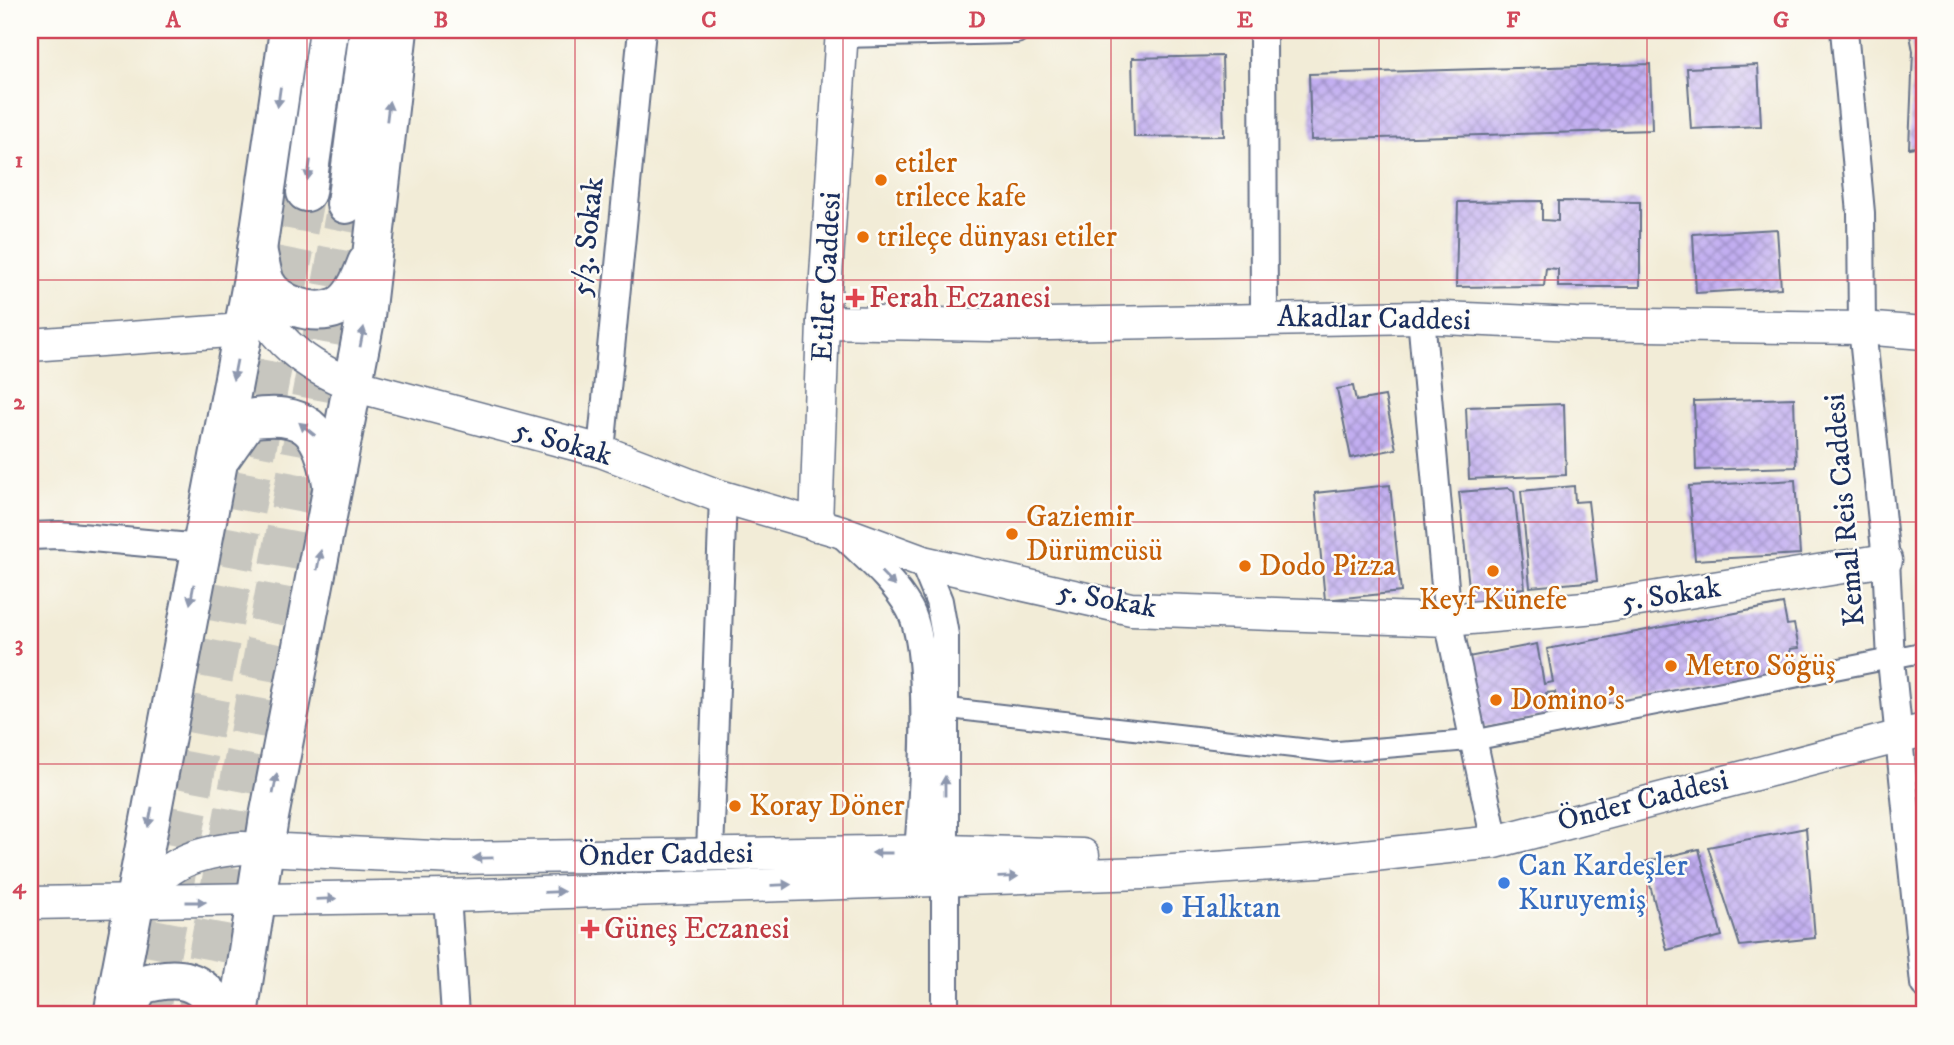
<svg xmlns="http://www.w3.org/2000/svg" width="1954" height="1045" viewBox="0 0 1954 1045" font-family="'IM FELL DW Pica',serif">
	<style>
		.building { fill: url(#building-cross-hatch) }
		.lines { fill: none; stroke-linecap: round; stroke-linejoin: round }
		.trunk-tunnel { stroke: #c7c6bf; stroke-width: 38; stroke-dasharray: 38 19; stroke-linecap: butt }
		.pedestrian-casing { stroke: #667188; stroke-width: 23 }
		.minor-casing { stroke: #667188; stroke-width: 30 }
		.tertiary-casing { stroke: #667188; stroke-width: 35 }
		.trunk-casing { stroke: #667188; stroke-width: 42 }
		.pedestrian { stroke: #fff; stroke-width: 19 }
		.minor { stroke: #fff; stroke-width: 26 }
		.tertiary { stroke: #fff; stroke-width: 32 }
		.trunk { stroke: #fff; stroke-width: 38 }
		.oneway { fill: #8d97ae }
		.grid { fill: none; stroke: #d1495b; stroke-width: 2; stroke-opacity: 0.55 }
		.food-dot { fill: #e8710a; stroke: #fdfcf7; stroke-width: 2.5 }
		.health-dot { fill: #e0444e; stroke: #fdfcf7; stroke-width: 2.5 }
		.shop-dot { fill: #3f7fe0; stroke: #fdfcf7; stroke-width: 2.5 }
		.labels { text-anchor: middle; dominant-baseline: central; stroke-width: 5; stroke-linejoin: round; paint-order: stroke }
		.food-label { font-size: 30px; fill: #c56008; stroke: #fdfcf7; text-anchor: start }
		.street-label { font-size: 30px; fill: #1b2f5e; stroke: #fdfcf7 }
		.health-label { font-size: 30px; fill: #be3a42; stroke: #fdfcf7; text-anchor: start }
		.shop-label { font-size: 30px; fill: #366cbe; stroke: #fdfcf7; text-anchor: start }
		.neatline { fill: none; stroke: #d1495b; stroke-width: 2.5 }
		.grid-label { font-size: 23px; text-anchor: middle; font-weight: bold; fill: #d1495b }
	</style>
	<defs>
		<pattern id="building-cross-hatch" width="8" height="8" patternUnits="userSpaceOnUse" patternTransform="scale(1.75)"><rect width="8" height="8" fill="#c2aef1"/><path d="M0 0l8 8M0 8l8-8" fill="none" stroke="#9d8ec6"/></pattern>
	</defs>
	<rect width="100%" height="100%" fill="#fdfcf7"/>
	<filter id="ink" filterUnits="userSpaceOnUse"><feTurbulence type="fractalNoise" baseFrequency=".0143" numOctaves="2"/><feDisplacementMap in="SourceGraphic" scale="14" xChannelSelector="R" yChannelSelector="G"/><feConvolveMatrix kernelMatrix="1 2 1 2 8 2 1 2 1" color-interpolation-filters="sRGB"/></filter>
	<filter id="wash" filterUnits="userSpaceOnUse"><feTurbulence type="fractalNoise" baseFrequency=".00686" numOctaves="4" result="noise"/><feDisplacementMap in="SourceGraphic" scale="28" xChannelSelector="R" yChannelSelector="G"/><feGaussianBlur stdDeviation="1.57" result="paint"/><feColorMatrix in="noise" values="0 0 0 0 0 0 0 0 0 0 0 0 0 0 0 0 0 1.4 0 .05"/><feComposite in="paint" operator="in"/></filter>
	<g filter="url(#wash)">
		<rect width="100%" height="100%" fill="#f2ecd7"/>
		<g id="blocks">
			<g class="building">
				<path d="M1909 30H1924V184H1919L1921 146 1909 148 1913 51Z"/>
				<path d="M1222 56 1224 136 1134 137 1132 58Z"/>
				<path d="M1650 64 1652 130 1311 140 1309 74Z"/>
				<path d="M1758 65 1761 126 1691 129 1687 68Z"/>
				<path d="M1542 201V220L1558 221V201L1640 202V287H1558V269L1546 268 1544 286 1456 287 1458 202Z"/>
				<path d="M1919 204H1924V266H1922Z"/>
				<path d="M1777 229 1781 288 1696 293 1693 234Z"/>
				<path d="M1353 386 1356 401 1385 396 1396 449 1351 458 1337 389Z"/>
				<path d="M1794 398 1796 467 1696 470 1694 401Z"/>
				<path d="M1564 404 1566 475 1469 479 1466 407Z"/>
				<path d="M1795 480 1800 554 1695 560 1689 486Z"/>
				<path d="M1390 485 1401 592 1325 600 1315 493Z"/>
				<path d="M1574 486 1575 502 1588 501 1597 581 1530 587 1521 491Z"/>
				<path d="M1509 488 1514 491 1525 588 1514 589 1516 602 1471 606 1459 492Z"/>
				<path d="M1783 604 1787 625 1794 624 1799 648 1790 649 1794 671 1560 718 1555 692 1546 693 1550 715 1482 728 1468 657 1537 644 1544 684 1553 682 1547 649Z"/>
				<path d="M1806 828 1815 938 1740 946 1708 847Z"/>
				<path d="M1699 849 1722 936 1667 950 1644 862Z"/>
			</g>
		</g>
	</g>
	<g filter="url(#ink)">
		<use href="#blocks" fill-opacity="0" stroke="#667188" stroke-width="2"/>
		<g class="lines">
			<g class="trunk-tunnel">
				<path d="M150 1015 306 192"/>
				<path d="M196 1015 346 204"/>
			</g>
			<defs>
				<path id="pedestrian" d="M945 708 1332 752 1475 740 1924 652"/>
				<g id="minor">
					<path d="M1263 30 1264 317"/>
					<path d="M1844 30 1861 213 1862 328 1886 560 1891 660 1924 984"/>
					<path d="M841 34 1016 30"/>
					<path d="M1421 317 1448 620 1495 842"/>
					<path d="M601 451 642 30"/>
					<path d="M841 533C865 557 892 578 909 608 934 651 922 799 918 852L932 866"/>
					<path d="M30 536 59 535 201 548"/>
					<path d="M923 562 939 601 945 635V1015"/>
					<path d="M710 853 723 497"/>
					<path d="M447 896 455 1015"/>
				</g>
				<g id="tertiary">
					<path d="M250 294C277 342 302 364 353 385L601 451 716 495 839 531 923 562 1131 609 1448 620 1596 607 1886 560"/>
					<path d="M823 322 992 325 1421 317 1575 324 1862 328 1924 333"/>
					<path d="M30 345 243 330"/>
					<path d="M816 525 823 322 842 30"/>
					<path d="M135 899C172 863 190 853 242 848L455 858 945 851 1083 855"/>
					<path d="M30 903 447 896 1144 873 1317 861 1495 842 1924 730"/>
				</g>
				<g id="trunk">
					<path d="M306 192 329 30"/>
					<path d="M346 204 369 30"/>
					<path d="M257 250C260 260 261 272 265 282 276 305 314 317 337 307 353 300 361 279 367 263"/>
					<path d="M222 456 248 419C306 410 322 428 332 483"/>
					<path d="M113 1015 253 278 289 30"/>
					<path d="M123 1015 140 985C178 974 201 977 223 1015"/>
					<path d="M238 1015 269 817 364 325 398 30"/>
				</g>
			</defs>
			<use href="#pedestrian" class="pedestrian-casing"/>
			<use href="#minor" class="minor-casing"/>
			<use href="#tertiary" class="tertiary-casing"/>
			<use href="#trunk" class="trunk-casing"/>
			<use href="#pedestrian" class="pedestrian"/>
			<use href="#minor" class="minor"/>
			<use href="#tertiary" class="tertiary"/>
			<use href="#trunk" class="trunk"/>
		</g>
		<defs><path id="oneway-solid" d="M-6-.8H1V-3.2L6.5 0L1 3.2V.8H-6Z" transform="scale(1.75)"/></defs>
		<g class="oneway">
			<use href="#oneway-solid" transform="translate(279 97) rotate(98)"/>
			<use href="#oneway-solid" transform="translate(388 111) rotate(-83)"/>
			<use href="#oneway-solid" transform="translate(309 170) rotate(98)"/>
			<use href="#oneway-solid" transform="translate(362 337) rotate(-79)"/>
			<use href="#oneway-solid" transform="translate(235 370) rotate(101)"/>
			<use href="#oneway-solid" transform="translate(307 429) rotate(-141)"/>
			<use href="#oneway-solid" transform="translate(319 560) rotate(-79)"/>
			<use href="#oneway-solid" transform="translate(888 579) rotate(46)"/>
			<use href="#oneway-solid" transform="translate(192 594) rotate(101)"/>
			<use href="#oneway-solid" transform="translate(275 784) rotate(-79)"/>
			<use href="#oneway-solid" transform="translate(945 786) rotate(-90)"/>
			<use href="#oneway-solid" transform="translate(150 817) rotate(101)"/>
			<use href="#oneway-solid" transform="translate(882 853) rotate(180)"/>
			<use href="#oneway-solid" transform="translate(483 858) rotate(179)"/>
			<use href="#oneway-solid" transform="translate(1008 877) rotate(-2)"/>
			<use href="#oneway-solid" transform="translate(781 885) rotate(-2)"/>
			<use href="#oneway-solid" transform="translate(554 892) rotate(-2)"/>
			<use href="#oneway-solid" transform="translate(326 899) rotate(-2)"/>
			<use href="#oneway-solid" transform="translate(196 902)"/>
		</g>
	</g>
	<path class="grid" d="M307 30V1015M575 30V1015M843 30V1015M1111 30V1015M1379 30V1015M1647 30V1015M30 280H1924M30 522H1924M30 764H1924"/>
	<g class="food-dot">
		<circle cx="881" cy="180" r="7"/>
		<circle cx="863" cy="237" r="7"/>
		<circle cx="1012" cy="534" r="7"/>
		<circle cx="1245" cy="566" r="7"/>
		<circle cx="1493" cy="571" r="7"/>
		<circle cx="1671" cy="666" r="7"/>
		<circle cx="1496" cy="700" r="7"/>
		<circle cx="735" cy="806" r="7"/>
	</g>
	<g class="health-dot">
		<path d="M851.5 287.5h7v7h7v7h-7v7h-7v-7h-7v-7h7z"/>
		<path d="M586.5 918.5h7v7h7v7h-7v7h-7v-7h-7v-7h7z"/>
	</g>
	<g class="shop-dot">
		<circle cx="1504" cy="883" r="7"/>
		<circle cx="1167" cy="908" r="7"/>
	</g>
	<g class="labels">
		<g class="food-label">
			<text x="895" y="163">etiler<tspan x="895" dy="34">trilece kafe</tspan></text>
			<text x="877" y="237">trileçe dünyası etiler</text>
			<text x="1026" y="517">Gaziemir<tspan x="1026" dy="34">Dürümcüsü</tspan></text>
			<text x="1259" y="566">Dodo Pizza</text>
			<text x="1493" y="600" text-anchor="middle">Keyf Künefe</text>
			<text x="1685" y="666">Metro Söğüş</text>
			<text x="1510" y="700">Domino's</text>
			<text x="749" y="806">Koray Döner</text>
		</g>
		<g class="street-label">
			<text transform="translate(588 237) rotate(-84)">5/3. Sokak</text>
			<text transform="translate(827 277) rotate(-87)">Etiler Caddesi</text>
			<text transform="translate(1374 319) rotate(1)">Akadlar Caddesi</text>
			<text transform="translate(563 443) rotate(16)">5. Sokak</text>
			<text transform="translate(1845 510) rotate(-95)">Kemal Reis Caddesi</text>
			<text transform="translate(1671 595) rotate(-9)">5. Sokak</text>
			<text transform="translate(1107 600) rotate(10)">5. Sokak</text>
			<text transform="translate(1643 801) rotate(-14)">Önder Caddesi</text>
			<text transform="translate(666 855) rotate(-1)">Önder Caddesi</text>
		</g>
		<g class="health-label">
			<text x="869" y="298">Ferah Eczanesi</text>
			<text x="604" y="929">Güneş Eczanesi</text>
		</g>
		<g class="shop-label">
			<text x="1518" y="866">Can Kardeşler<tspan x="1518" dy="34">Kuruyemiş</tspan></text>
			<text x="1181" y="908">Halktan</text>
		</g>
	</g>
	<rect width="1954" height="1045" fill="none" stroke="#fdfcf7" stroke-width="77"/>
	<rect x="38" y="38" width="1878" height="968" class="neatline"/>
	<g class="grid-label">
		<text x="173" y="27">A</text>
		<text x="441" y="27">B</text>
		<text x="709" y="27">C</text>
		<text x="977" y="27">D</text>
		<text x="1245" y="27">E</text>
		<text x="1513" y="27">F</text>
		<text x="1781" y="27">G</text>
		<text x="19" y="167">1</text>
		<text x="19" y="409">2</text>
		<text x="19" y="651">3</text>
		<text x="19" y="893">4</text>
	</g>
</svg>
